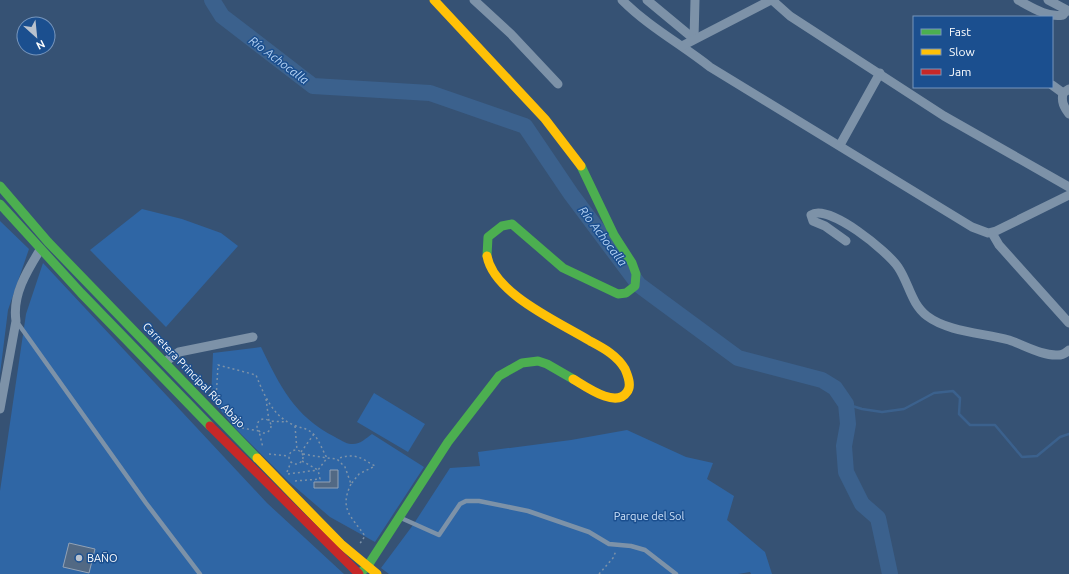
<svg xmlns="http://www.w3.org/2000/svg" width="1069" height="574" viewBox="0 0 1069 574" font-family="Ubuntu,sans-serif">
	<style>
		.green { fill: #2f66a5 }
		.lines { fill: none; stroke-linecap: round; stroke-linejoin: round }
		.stream { stroke: #3b618d; stroke-width: 2.5 }
		.river { stroke: #3b618d; stroke-width: 16 }
		.building { fill: #526984; stroke: #92a2b6 }
		.path { stroke: #7d92a8; stroke-width: 1.5; stroke-dasharray: 2 3; stroke-linecap: butt }
		.lane { stroke: #7d92a8; stroke-width: 4.5 }
		.street { stroke: #7d92a8; stroke-width: 9 }
		.fast { stroke: #4caf50; stroke-width: 9 }
		.slow { stroke: #ffc107; stroke-width: 9 }
		.jam { stroke: #c62828; stroke-width: 9 }
		.poi-dot { fill: #b9c2ce; stroke: #1b4f8f; stroke-width: 1.5 }
		.labels { text-anchor: middle; dominant-baseline: central; stroke-width: 3; stroke-linejoin: round; paint-order: stroke }
		.street-label { font-size: 11px; fill: #fff; stroke: #1b4f8f }
		.park-label { font-size: 11px; fill: #cfe3fa; stroke: #1b4f8f }
		.poi-label { font-size: 11px; fill: #fff; stroke: #1b4f8f; text-anchor: start }
		.water-label { font-size: 12px; font-style: italic; fill: #b5d3f5; stroke: #1b4f8f }
	</style>
	<rect width="100%" height="100%" fill="#365274"/>
	<g class="green">
		<path d="M142 209 182 219 221 233 238 246 166 327 90 250Z"/>
		<path d="M0 221 29 249 8 310 0 374Z"/>
		<path d="M43 263 267 503 344 574H0V491L26 314Z"/>
		<path d="M261 347C280 386 294 416 335 437 339 439 346 444 351 444 360 445 366 438 372 434L424 467 375 542 330 517 288 481 237 430 211 399 213 353Z"/>
		<path d="M374 393 425 424 408 452 357 422Z"/>
		<path d="M627 430 686 457 713 463 707 479 734 496 727 520 765 552 772 574H751L750 572 738 574H389L381 568 413 525 450 468 480 466 478 452 571 440Z"/>
	</g>
	<g class="lines">
		<path class="stream" d="M846 404 862 409 882 412 904 409 934 393 953 391 960 398 959 414 970 425H995L1022 457 1037 456 1060 437 1069 434"/>
		<path class="river" d="M212 0 222 16 313 86 430 93 525 126 571 194 639 285 738 358 822 380 835 388 846 404 848 424 844 446 846 472 862 504 878 518 890 574"/>
	</g>
	<g class="building">
		<path d="M330 470H338V488H314V482H330Z"/>
		<path d="M69 543 95 549 89 573 63 567Z"/>
	</g>
	<g class="lines">
		<g class="path">
			<path d="M266 399 269 421 287 422"/>
			<path d="M216 400 218 365 256 375C264 395 273 417 294 425 300 428 306 428 311 432 319 438 322 450 327 458"/>
			<circle cx="264" cy="426" r="7"/>
			<path d="M295 426 297 450"/>
			<path d="M242 428 259 431 263 448"/>
			<circle cx="296" cy="457" r="7"/>
			<path d="M301 452 314 434"/>
			<path d="M269 454 289 456"/>
			<path d="M303 454 327 458"/>
			<path d="M302 461 318 470"/>
			<path d="M287 472 291 462"/>
			<path d="M288 474 318 470"/>
			<path d="M295 481 320 479 318 470 327 458 337 459 345 467 351 484 359 474 375 466C361 458 354 452 337 459"/>
			<path d="M351 484C339 509 351 516 365 536L359 545"/>
			<path d="M599 574 613 558 616 551"/>
		</g>
		<g class="lane">
			<path d="M17 322 146 503 200 574"/>
			<path d="M401 518 439 535 460 504 466 501H479L528 511 589 532 609 544 631 546 645 550 676 574"/>
		</g>
		<g class="street">
			<path d="M474 0 511 34 558 84"/>
			<path d="M622 0C649 27 681 44 710 67L972 227 988 233 996 231 1069 195"/>
			<path d="M647 0 694 39"/>
			<path d="M772 0 790 16 944 116 1069 187"/>
			<path d="M1018 0C1031 7 1048 18 1063 15L1066 11"/>
			<path d="M1048 0 1069 11"/>
			<path d="M694 39 695 0"/>
			<path d="M682 46 771 0"/>
			<path d="M1052 85 1063 93"/>
			<path d="M1069 89 1063 93C1061 102 1064 107 1069 114"/>
			<path d="M840 145 880 73"/>
			<path d="M992 233 999 245 1069 323"/>
			<path d="M846 241 825 226 813 221 811 215C829 203 888 252 898 267 909 283 911 304 927 316 948 332 984 333 1009 340 1024 345 1042 356 1058 355 1062 355 1066 353 1069 350"/>
			<path d="M165 362 179 352 253 337"/>
			<path d="M0 409 16 321C12 295 27 271 40 250"/>
		</g>
		<g class="fast">
			<path d="M0 186 48 242 257 458"/>
			<path d="M0 204 81 293 210 426"/>
			<path d="M487 256 488 237 502 226 512 224 563 268 618 294 626 293 635 286 636 274 632 263 614 235 581 166"/>
			<path d="M359 574 367 567 448 442 499 376 522 363 538 361 547 364 573 379"/>
		</g>
		<g class="slow">
			<path d="M434 0 545 119 581 166"/>
			<path d="M487 256C494 294 559 322 590 341 603 348 617 355 625 369 628 376 632 386 627 392 616 409 585 386 573 379"/>
			<path d="M257 458 341 544 377 574"/>
		</g>
		<path class="jam" d="M210 426 359 574"/>
	</g>
	<circle class="poi-dot" cx="79" cy="558" r="4"/>
	<g class="labels">
		<g class="street-label">
			<text transform="translate(194 375) rotate(46)">Carretera Principal Río Abajo</text>
		</g>
		<g class="park-label">
			<text x="649" y="516">Parque del Sol</text>
		</g>
		<g class="poi-label">
			<text x="87" y="558">BAÑO</text>
		</g>
		<g class="water-label">
			<text transform="translate(279 60) rotate(37)">Río Achocalla</text>
			<text transform="translate(603 236) rotate(53)">Río Achocalla</text>
		</g>
	</g>
	<rect x="913" y="16" width="140" height="72" fill="#1b4f8f" stroke="#7695bc"/>
	<rect x="921" y="29" width="20" height="6" fill="#4caf50" stroke="#7695bc"/>
	<text x="949" y="36" font-size="12" fill="#ffffff">Fast</text>
	<rect x="921" y="49" width="20" height="6" fill="#ffc107" stroke="#7695bc"/>
	<text x="949" y="56" font-size="12" fill="#ffffff">Slow</text>
	<rect x="921" y="69" width="20" height="6" fill="#c62828" stroke="#7695bc"/>
	<text x="949" y="76" font-size="12" fill="#ffffff">Jam</text>
	<g transform="translate(36 36) rotate(153)"><circle r="19" fill="#1b4f8f" stroke="#7695bc"/>
	<path d="M0-3L7 15L0 10L-7 15Z" fill="#b9c2ce"/>
	<text y="-6" font-size="11" font-weight="bold" text-anchor="middle" fill="#ffffff">N</text>
	</g>
</svg>
